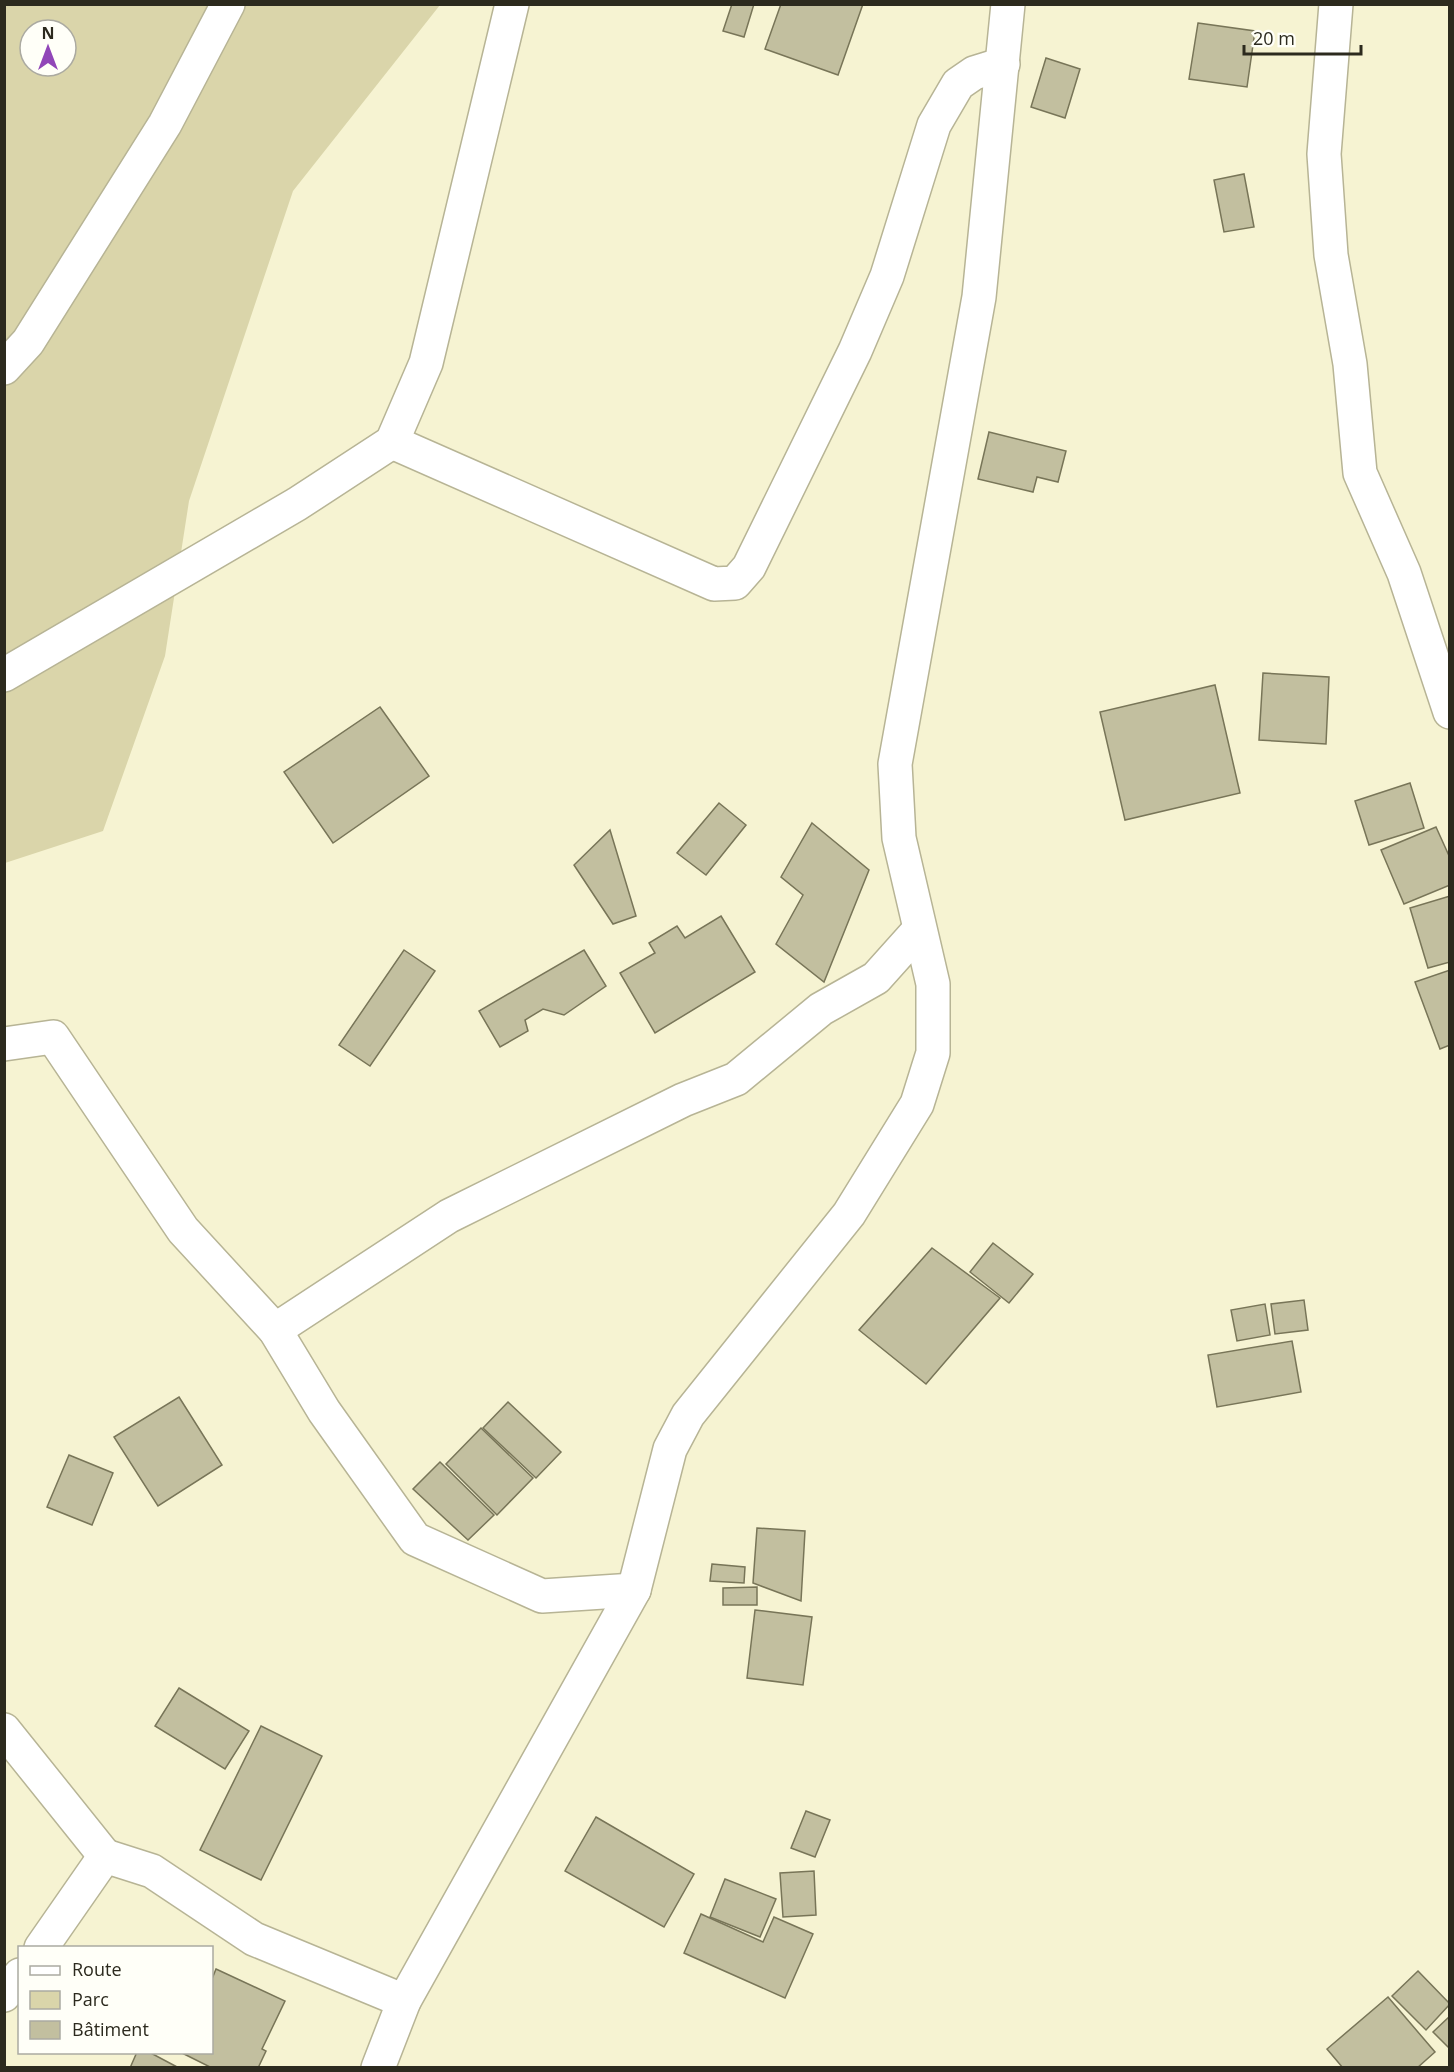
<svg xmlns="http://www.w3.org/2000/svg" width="1454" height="2072" viewBox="0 0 1454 2072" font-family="'Open Sans',sans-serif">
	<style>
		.green { fill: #dad5aa; fill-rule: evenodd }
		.building { fill: #c2bf9f; stroke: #787558; stroke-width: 1.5 }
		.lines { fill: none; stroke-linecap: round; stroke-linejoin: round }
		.street-casing { stroke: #b7b495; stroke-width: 36 }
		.street { stroke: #fff; stroke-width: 33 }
	</style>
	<rect width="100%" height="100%" fill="#f6f3d2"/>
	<path class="green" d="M4 5H440L293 191 189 501 165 656 103 831 5 863ZM30 30H66V66H30Z"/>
	<g class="building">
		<path d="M732 4H754L744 37 723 31Z"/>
		<path d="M781 4H863L838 75 765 49Z"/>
		<path d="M1198 23 1255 31 1247 87 1189 79Z"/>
		<path d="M1046 58 1080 69 1065 118 1031 107Z"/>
		<path d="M1244 174 1254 227 1224 232 1214 180Z"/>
		<path d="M989 432 1066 451 1058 482 1037 477 1033 492 978 479Z"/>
		<path d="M1263 673 1329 677 1326 744 1259 740Z"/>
		<path d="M1215 685 1240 793 1125 820 1100 712Z"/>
		<path d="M380 707 429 776 333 843 284 772Z"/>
		<path d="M1410 783 1424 828 1369 845 1355 801Z"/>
		<path d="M719 803 746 825 706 875 677 853Z"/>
		<path d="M812 823 869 870 824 982 776 944 803 895 781 877Z"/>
		<path d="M1436 827 1450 858V885L1404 904 1381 850Z"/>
		<path d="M610 830 636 916 613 924 574 865Z"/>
		<path d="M1450 896V962L1428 968 1410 908Z"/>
		<path d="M721 916 755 972 655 1033 620 973 655 953 649 943 677 926 685 938Z"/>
		<path d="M404 950 435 971 370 1066 339 1045Z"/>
		<path d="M584 950 606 986 564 1015 543 1009 525 1020 528 1031 500 1047 479 1011Z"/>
		<path d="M1450 970V1045L1440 1049 1415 982Z"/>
		<path d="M993 1243 1033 1274 1009 1303 970 1272Z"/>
		<path d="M932 1248 1000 1298 926 1384 859 1330Z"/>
		<path d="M1304 1300 1308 1330 1275 1334 1271 1304Z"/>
		<path d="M1265 1304 1270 1335 1237 1341 1231 1310Z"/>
		<path d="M1292 1341 1301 1392 1217 1407 1208 1355Z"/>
		<path d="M179 1397 222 1465 158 1506 114 1437Z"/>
		<path d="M508 1402 561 1452 536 1478 483 1428Z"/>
		<path d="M481 1428 533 1478 497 1515 446 1464Z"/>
		<path d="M69 1455 113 1473 92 1525 47 1507Z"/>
		<path d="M440 1462 494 1515 468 1540 413 1489Z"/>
		<path d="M757 1528 805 1531 801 1601 753 1583Z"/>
		<path d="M712 1564 745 1567 744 1583 710 1581Z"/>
		<path d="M757 1587V1605H723V1588Z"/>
		<path d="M755 1610 812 1617 803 1685 747 1678Z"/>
		<path d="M179 1688 249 1731 225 1769 155 1726Z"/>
		<path d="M261 1726 322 1756 261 1880 200 1850Z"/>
		<path d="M806 1811 830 1820 815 1857 791 1848Z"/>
		<path d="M596 1817 694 1874 664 1927 565 1871Z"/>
		<path d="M814 1871 816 1915 783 1917 780 1873Z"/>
		<path d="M725 1879 776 1899 760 1937 710 1917Z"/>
		<path d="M701 1914 763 1942 774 1917 813 1934 785 1998 684 1953Z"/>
		<path d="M216 1969 285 2001 262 2049 266 2051 258 2068H212L180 2052H212V1979Z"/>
		<path d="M1418 1971 1450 2004 1426 2030 1392 1996Z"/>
		<path d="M1388 1997 1435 2052 1417 2068H1343L1327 2049Z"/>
		<path d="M1450 2016V2049L1433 2032Z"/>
		<path d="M137 2052H149L179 2068H130Z"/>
	</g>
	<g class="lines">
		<defs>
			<g id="street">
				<path d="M1336 4 1324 154 1331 255 1350 364 1360 473 1404 573 1450 712"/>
				<path d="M4 368 28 342 165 124 228 4"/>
				<path d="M392 442 714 584 735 583 749 567 855 351 887 276 934 125 958 84 974 73 1003 64"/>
				<path d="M4 675 297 504 392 442 426 363 512 4"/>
				<path d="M4 1044 53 1037 183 1230 275 1330 324 1411 415 1539 542 1596 634 1590"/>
				<path d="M275 1330 449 1216 683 1100 736 1079 821 1009 876 978 919 930"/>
				<path d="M4 1730 105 1856"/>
				<path d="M41 1948 105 1856 152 1871 254 1939 404 2001"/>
				<path d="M4 1995 20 1975"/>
				<path d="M378 2068 404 2001 634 1590 670 1449 688 1415 849 1214 917 1104 933 1053V984L899 838 895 764 979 297 1008 4"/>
			</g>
		</defs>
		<use href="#street" class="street-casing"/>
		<use href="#street" class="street"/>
	</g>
	<rect width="1454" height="2072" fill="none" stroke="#2c2a1e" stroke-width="12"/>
	<rect x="18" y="1946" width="195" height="108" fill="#fffff8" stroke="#abaaa1" stroke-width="1.5"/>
	<rect x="30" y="1966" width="30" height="9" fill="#ffffff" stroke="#abaaa1" stroke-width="1.5"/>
	<text x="72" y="1976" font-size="18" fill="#2c2a1e">Route</text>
	<rect x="30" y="1991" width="30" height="18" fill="#dad5aa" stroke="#abaaa1" stroke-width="1.5"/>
	<text x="72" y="2006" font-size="18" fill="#2c2a1e">Parc</text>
	<rect x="30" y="2021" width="30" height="18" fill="#c2bf9f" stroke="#abaaa1" stroke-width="1.5"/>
	<text x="72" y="2036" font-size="18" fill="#2c2a1e">Bâtiment</text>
	<g transform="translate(48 48)"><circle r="28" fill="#fffff8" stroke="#abaaa1" stroke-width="1.5"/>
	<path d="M0-4.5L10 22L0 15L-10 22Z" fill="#9146b8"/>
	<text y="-9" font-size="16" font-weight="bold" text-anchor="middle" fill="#2c2a1e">N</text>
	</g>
	<path d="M1244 45v9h117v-9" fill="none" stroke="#2c2a1e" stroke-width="3"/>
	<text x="1253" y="45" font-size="18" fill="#2c2a1e" stroke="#fffff8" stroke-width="4.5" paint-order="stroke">20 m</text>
</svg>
